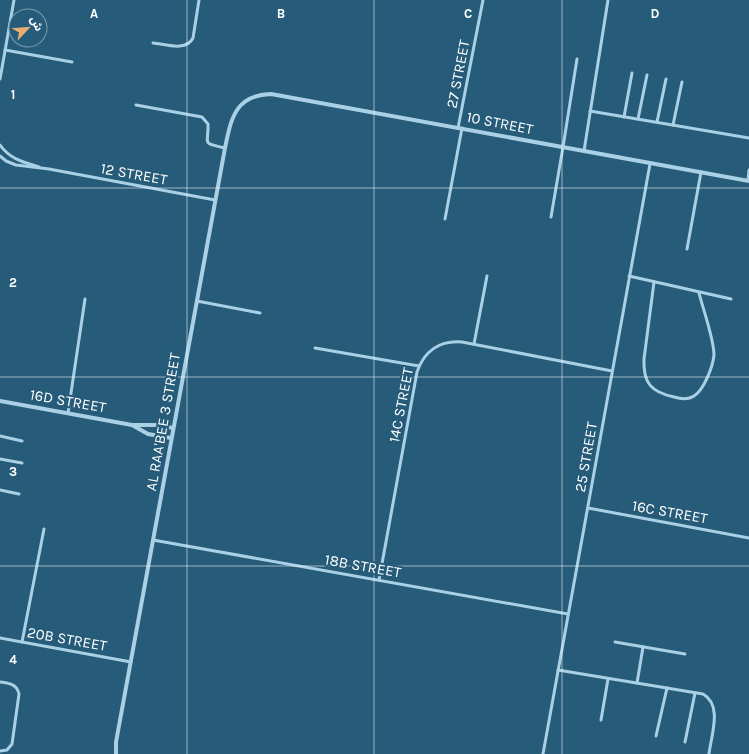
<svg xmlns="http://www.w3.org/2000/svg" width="749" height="754" viewBox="0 0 749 754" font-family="Karla,'Noto Sans Arabic',sans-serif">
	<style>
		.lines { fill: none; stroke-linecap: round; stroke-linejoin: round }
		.service { stroke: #a9d0e4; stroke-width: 3 }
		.minor { stroke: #a9d0e4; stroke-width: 4 }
		.grid { fill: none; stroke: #fff; stroke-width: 1; stroke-opacity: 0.55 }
		.labels { text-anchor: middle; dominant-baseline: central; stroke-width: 4; stroke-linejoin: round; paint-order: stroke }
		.street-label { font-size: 15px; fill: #fff; stroke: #265c7a }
		.grid-label { font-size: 13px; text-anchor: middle; font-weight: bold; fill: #fff; stroke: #265c7a; stroke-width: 4; stroke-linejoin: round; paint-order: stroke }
	</style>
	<rect width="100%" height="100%" fill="#265c7a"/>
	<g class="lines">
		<g class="service">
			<path d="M153 43C165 44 186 52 193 38L199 0"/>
			<path d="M5 50 72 62"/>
			<path d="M0 79 14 0"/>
			<path d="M136 105 202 117 208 124C209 144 200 143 225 148"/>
			<path d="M590 111 749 138"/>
			<path d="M624 117 632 73"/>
			<path d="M638 119 647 75"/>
			<path d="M657 122 666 79"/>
			<path d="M673 125 682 82"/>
			<path d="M458 128 483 0"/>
			<path d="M0 145C10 159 23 162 39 167"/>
			<path d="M584 151 608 0"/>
			<path d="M0 156 6 161 16 165 49 169 215 200"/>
			<path d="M748 180 749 170"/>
			<path d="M551 217 563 147 577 59"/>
			<path d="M445 219 462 128"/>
			<path d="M687 249 701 172"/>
			<path d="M629 276 731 299"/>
			<path d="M654 282 644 359C643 383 651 392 674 397 681 399 688 400 694 396 704 390 713 366 714 355 714 339 703 309 699 293"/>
			<path d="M197 301 260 313"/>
			<path d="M474 344 487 276"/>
			<path d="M315 348 419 366"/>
			<path d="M68 413 85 299"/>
			<path d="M0 436 22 441"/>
			<path d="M0 459 22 463"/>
			<path d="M0 490 19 494"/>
			<path d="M588 508 749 538"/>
			<path d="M153 540 568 614"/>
			<path d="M379 580 417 372C424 351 440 340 462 342L612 371"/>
			<path d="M0 638 131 662"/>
			<path d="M22 642 44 529"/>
			<path d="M615 642 685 654"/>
			<path d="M558 670 703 694C723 705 711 736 709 754"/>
			<path d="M0 682C9 683 17 684 19 694L12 744 7 750 0 751"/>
			<path d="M637 683 643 647"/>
			<path d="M601 720 608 679"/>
			<path d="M656 736 667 688"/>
			<path d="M685 742 695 693"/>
			<path d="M543 754 650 164"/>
		</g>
		<g class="minor">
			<path d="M0 401 132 425H157L173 428"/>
			<path d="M132 425 148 434 171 438"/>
			<path d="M116 754V742L225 148C231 119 235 95 271 94L749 181"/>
		</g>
	</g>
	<path class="grid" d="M187 0V754M374 0V754M562 0V754M0 188H749M0 377H749M0 566H749"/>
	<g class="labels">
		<g class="street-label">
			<text transform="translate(458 74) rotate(-79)">27 STREET</text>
			<text transform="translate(500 123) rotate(11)">10 STREET</text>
			<text transform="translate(134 174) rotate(10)">12 STREET</text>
			<text transform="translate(68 401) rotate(10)">16D STREET</text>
			<text transform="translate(401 405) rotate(-79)">14C STREET</text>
			<text transform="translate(163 422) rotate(-80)">AL RAA'BEE 3 STREET</text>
			<text transform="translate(586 457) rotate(-80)">25 STREET</text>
			<text transform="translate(670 512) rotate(10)">16C STREET</text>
			<text transform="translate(363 566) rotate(10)">18B STREET</text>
			<text transform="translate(67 639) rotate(10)">20B STREET</text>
		</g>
	</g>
	<g class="grid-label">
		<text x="94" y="18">A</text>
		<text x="281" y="18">B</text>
		<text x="468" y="18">C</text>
		<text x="655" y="18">D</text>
		<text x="13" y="99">1</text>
		<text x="13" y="287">2</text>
		<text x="13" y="476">3</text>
		<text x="13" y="664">4</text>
	</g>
	<g transform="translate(28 28) rotate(64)"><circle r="19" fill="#265c7a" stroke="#7d9daf"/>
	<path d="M0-3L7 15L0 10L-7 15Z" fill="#ecae6e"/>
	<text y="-6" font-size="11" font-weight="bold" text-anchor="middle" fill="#ffffff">ش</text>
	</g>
</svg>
